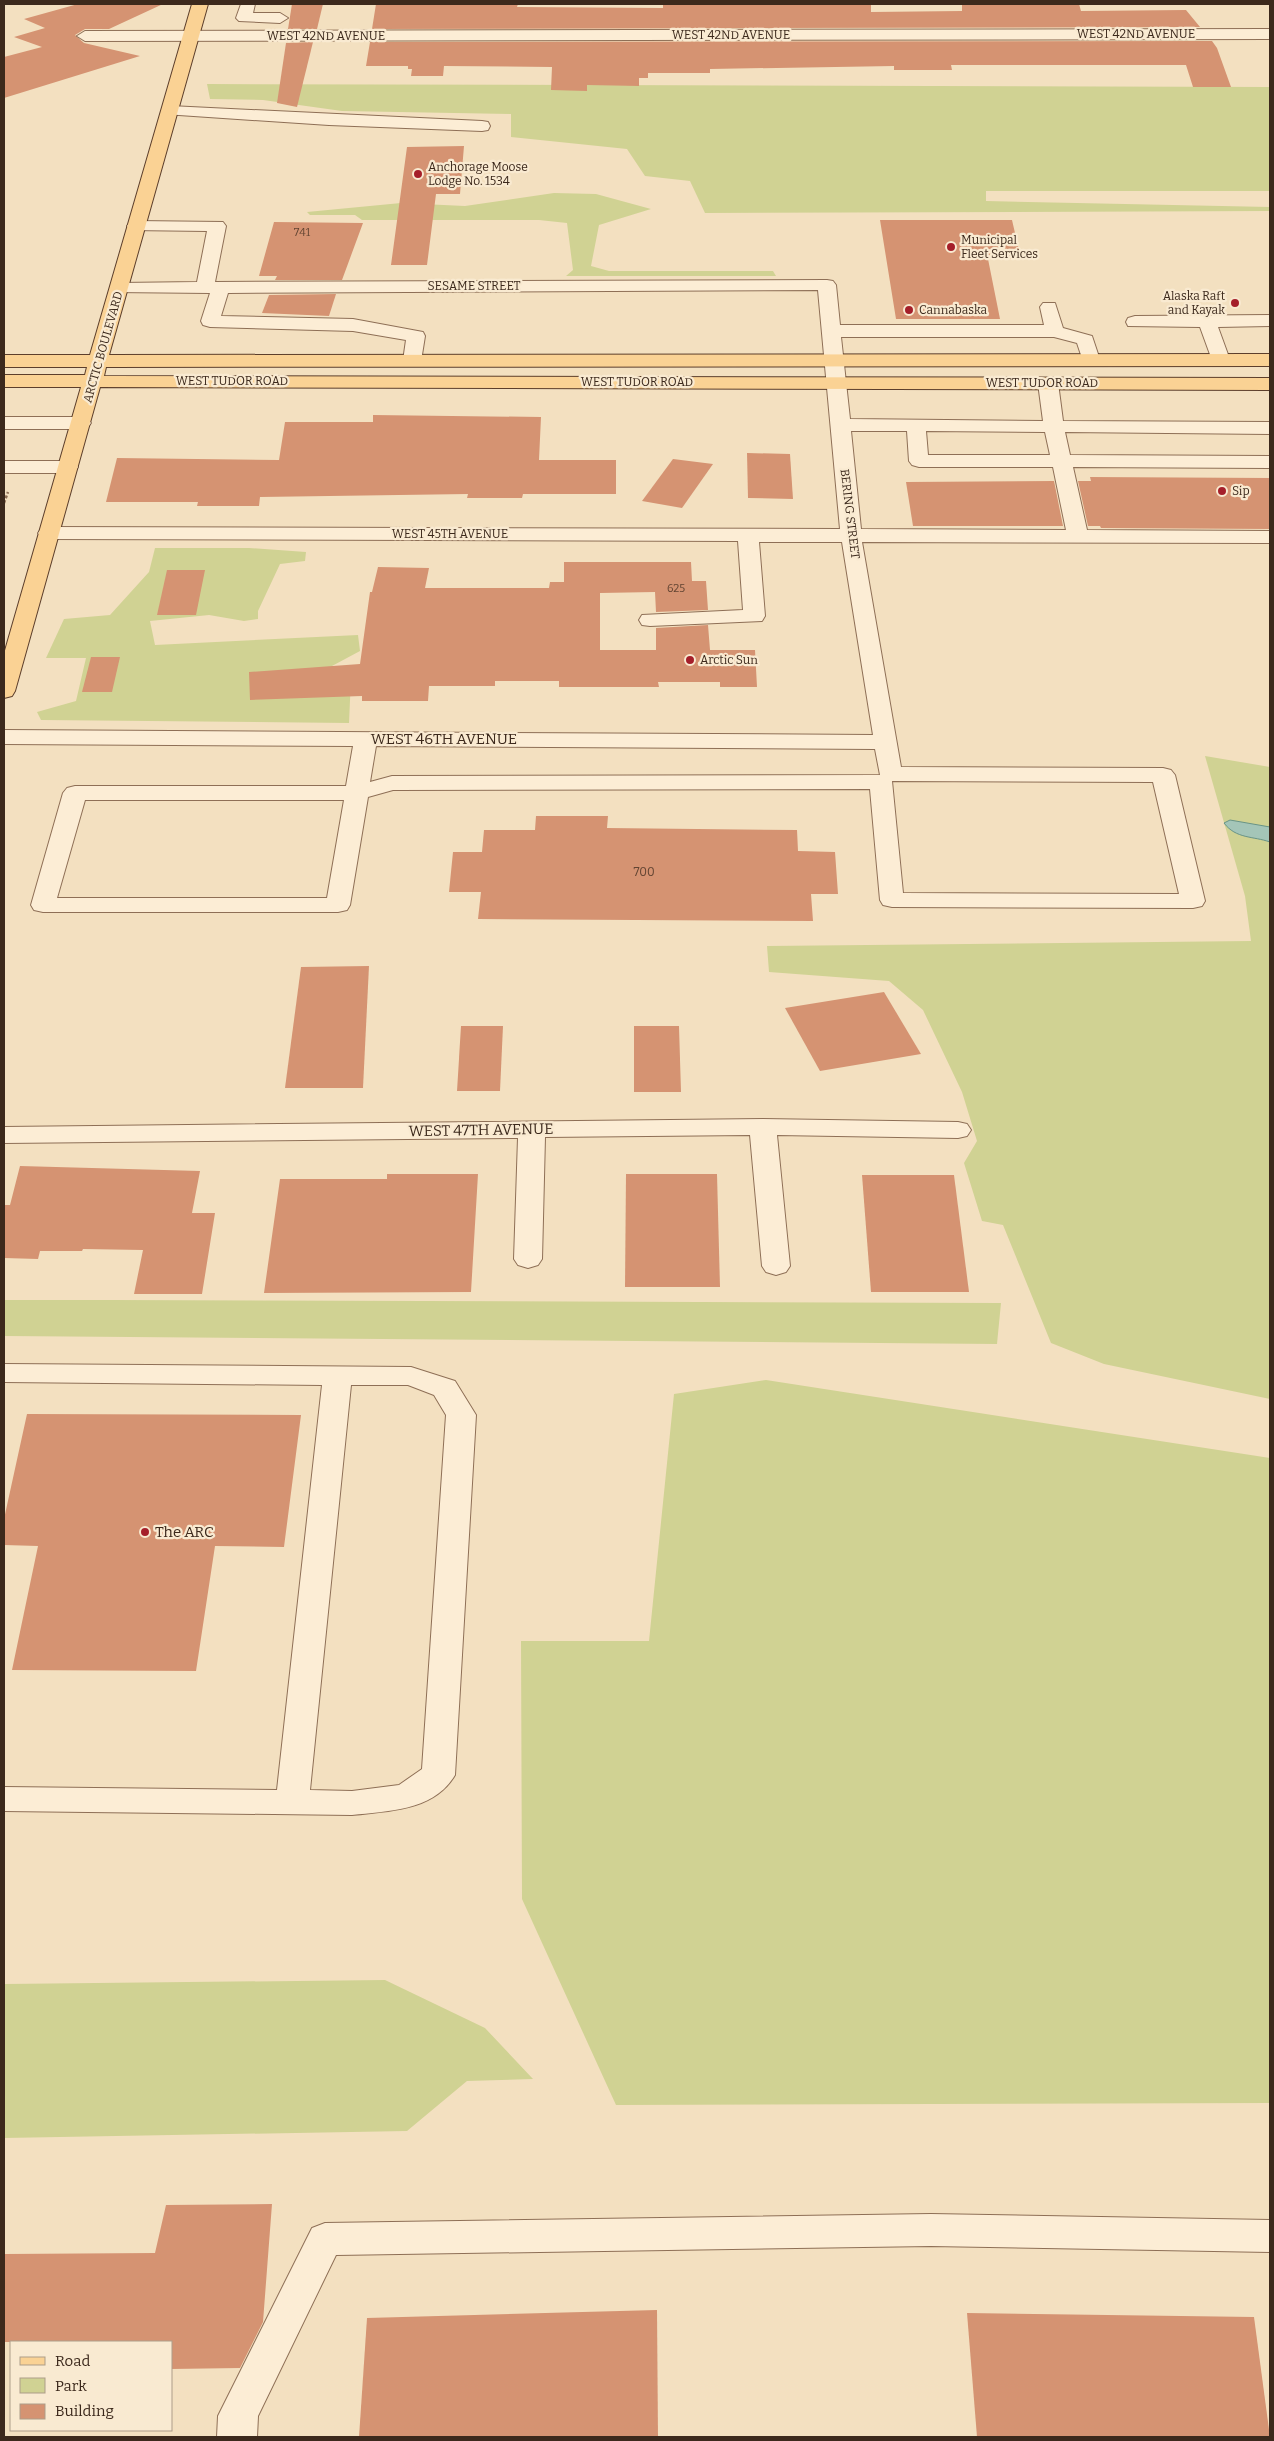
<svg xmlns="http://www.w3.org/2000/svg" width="1274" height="2441" viewBox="0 0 1274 2441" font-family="Bitter,serif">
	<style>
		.green { fill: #d0d293 }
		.water { fill: #a4c5b8; stroke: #699486 }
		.building { fill: #d59372 }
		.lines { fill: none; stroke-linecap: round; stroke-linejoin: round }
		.minor-casing { stroke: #8e6f56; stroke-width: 2 }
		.major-casing { stroke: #5c3e2b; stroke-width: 2 }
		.path { stroke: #8e6f56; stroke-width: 2.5; stroke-dasharray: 3 2; stroke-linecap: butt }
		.minor { fill: #fcedd5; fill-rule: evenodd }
		.major { fill: #fad294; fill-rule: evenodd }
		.poi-dot { fill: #a51f2a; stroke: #f9ead1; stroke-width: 2 }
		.labels { text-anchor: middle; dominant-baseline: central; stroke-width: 4.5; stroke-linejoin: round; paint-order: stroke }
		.far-number-label { font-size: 11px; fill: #624432 }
		.far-street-label { font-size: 12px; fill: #3c291c; stroke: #f9ead1 }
		.far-poi-label { font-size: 12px; fill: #3c291c; stroke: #f9ead1; text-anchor: start }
		.number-label { font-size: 12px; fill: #624432 }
		.street-label { font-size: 15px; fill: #3c291c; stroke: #f9ead1 }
		.poi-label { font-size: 15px; fill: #3c291c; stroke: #f9ead1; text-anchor: start }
	</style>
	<rect width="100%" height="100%" fill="#f3e0c0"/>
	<g class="green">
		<path d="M207 84 1270 87V191H986V201L1270 207V211L705 213 690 181 645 176 627 149 511 137V114L342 111 263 100 210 99Z"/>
		<path d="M554 193 596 194 651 209 599 225 591 266 609 271H773L776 276H566L573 270 567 223 539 220H362L355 215H310L307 212 401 203 465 206Z"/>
		<path d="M155 548H249L306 552 305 561 280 564 258 611V619L244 621 209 615 150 621 155 645 358 635 360 651 332 666 351 678 349 723 41 720 37 712 76 701 86 658H46L64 619 110 615 149 572Z"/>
		<path d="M1205 756 1270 767V1399L1104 1364 1051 1343 1003 1225 982 1221 964 1163 977 1141 962 1092 923 1010 889 981 769 972 767 946 1251 941 1245 896Z"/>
		<path d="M4 1300H110L1001 1303 997 1344 4 1336Z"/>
		<path d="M766 1380 1270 1458V2103L616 2105 522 1899 521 1641H649L674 1394Z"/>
		<path d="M385 1980 485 2028 533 2079 467 2081 407 2131 4 2138V1984Z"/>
	</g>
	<path class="water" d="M1230 820 1270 827V842C1253 836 1236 839 1224 823Z"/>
	<g class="building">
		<path d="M78 4H163L109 29H85L75 35 84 43 140 56 4 98V57L42 47 14 37 45 28 24 19Z"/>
		<path d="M292 4H323L317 29H288Z"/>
		<path d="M376 4H518L517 7 663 8V4H871V12L962 11V4H1079L1081 11 1186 10 1200 27 372 29Z"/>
		<path d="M1212 41 1217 48 1231 87H1193L1186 65H951L952 70H894V66L710 69V73H648V78H639V86L587 85V91L551 90 552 67 444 66 443 76H411L412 69H408V66H366L370 42Z"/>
		<path d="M313 42 297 107 277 103 286 43Z"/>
		<path d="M464 146 460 194H436L427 265H391L407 147Z"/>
		<path d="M880 220H1012L1021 259H988L1000 319H896Z"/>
		<path d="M274 222 363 223 342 280H275L277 276H259Z"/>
		<path d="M336 294 329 316 262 313 269 295Z"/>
		<path d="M373 415 541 417 539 460H616V494H523L522 498H467L468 494 260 497 259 506H197L198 502H106L117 458 279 460 285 422H373Z"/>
		<path d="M747 453 790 454 793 499 748 498Z"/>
		<path d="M673 459 713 464 682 508 642 501Z"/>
		<path d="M1090 477 1270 478V529L1101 528 1100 526H1088L1078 481H1091Z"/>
		<path d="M1054 481 1063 526H913L906 482Z"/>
		<path d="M564 562H691L692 581H706L708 610 656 612 655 592 600 593V650H656V628L708 625 710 650H755L757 687H720V682H658L659 687H559V681H495V686H429L428 701H362V696L250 700 249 672 360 664 370 592H372L378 567 429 568 425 588H549L550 582H564Z"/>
		<path d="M167 570H205L196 615H157Z"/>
		<path d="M91 657H120L112 692H82Z"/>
		<path d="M536 816H608L607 828 797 830 798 851 835 852 838 894H811L813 921 478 919 481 892H449L453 852H482L484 830H535Z"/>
		<path d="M369 966 363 1088H285L301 967Z"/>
		<path d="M884 992 921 1054 820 1071 785 1008Z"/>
		<path d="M461 1026H503L500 1091H457Z"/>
		<path d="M634 1026H679L681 1092H634Z"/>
		<path d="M20 1166 200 1171 192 1213H215L202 1294H134L143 1250 83 1249 82 1251H40L38 1259 4 1258V1205H10Z"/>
		<path d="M387 1174H478L471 1292 264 1293 280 1179H387Z"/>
		<path d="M626 1174H717L720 1287H625Z"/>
		<path d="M862 1175H954L969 1292H871Z"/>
		<path d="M27 1414 301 1415 284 1547 215 1546 196 1671 12 1670 38 1546 4 1545V1519Z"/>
		<path d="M272 2204 263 2322 240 2368 171 2369V2342H4V2254L155 2253 166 2205Z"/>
		<path d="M657 2310 658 2437H359L367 2318Z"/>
		<path d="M967 2313 1254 2317 1270 2437H977Z"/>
	</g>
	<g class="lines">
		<defs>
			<g id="minor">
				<path d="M241 4H255L253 13H280L288 18 280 23 239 21 236 18Z"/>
				<path d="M1270 29V39L85 41 77 36 85 31Z"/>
				<path d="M170 106 482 121 488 122 490 126 488 130 482 131 329 125 164 114 162 111 164 108Z"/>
				<path d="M136 221 223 222 226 226 215 282 827 280 833 281 836 285 840 325H1044L1040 307 1043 303H1055L1063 328 1092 336 1100 360 1098 364H1084L1077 343 1054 337H841L850 419 1043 421 1038 383 1041 379H1055L1058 383 1063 421 1270 422V434L1065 432 1070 455 1270 456V468L1073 467 1087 530 1270 531V543L862 542 901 767 1163 768 1171 770 1175 775 1205 901 1202 906 1193 908 892 907 883 905 880 900 870 789 393 790 368 797 350 905 347 910 338 912H43L34 910 31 905 63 793 67 788 75 786H346L353 746 4 744V730L873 735 842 542H759L765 616 762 621 650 626 642 625 639 620 642 615 743 610 738 541 48 539 41 537 38 533 41 529 48 527 840 529 818 290 228 293 221 316 353 319 423 332 425 336 421 361 419 365H405L403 361 406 340 353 331 210 327 203 325 201 321 210 293 114 292 111 288 114 284 120 283 197 282 207 231 130 230 127 226 130 222ZM851 431H907L909 461 912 465 919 467H1053L1066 530 861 529ZM926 431 1045 432 1050 455H928ZM376 746 875 749 880 775 392 776 370 782ZM892 781 1153 782 1179 894 903 893ZM85 800H344L327 898H57Z"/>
				<path d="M1135 316 1270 315V326L1218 327 1230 360 1228 364H1214L1212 360 1200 327 1128 326 1126 322 1128 318Z"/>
				<path d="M4 417H81L88 419 91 423 88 427 81 429H4Z"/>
				<path d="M4 461H68L75 463 78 467 75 471 68 473H4Z"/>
				<path d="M763 1119 958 1122 967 1124 971 1130 967 1136 958 1138 777 1135 790 1266 786 1272 776 1275 766 1272 762 1266 750 1135 545 1137 542 1259 538 1265 528 1268 518 1265 514 1259 518 1138 4 1143V1127Z"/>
				<path d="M4 1364 411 1367 455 1381 476 1415 455 1775C434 1811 388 1811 352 1815L4 1811V1787L277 1790 322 1385 4 1382ZM351 1385H408L434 1395 446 1415 422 1769 399 1785 352 1791 310 1790Z"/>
				<path d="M931 2214 1270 2220V2252L931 2246 336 2255 258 2416 257 2437H217L218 2416 312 2228 325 2223Z"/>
			</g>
			<path id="major" d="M192 4H208L109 355 1270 354V366L106 367 104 376 1270 378V390L100 387 15 691 12 696 4 698V654L81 387H4V375H85L87 367H4V355H90Z"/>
		</defs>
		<use href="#minor" class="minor-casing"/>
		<use href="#major" class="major-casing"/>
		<path class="path" d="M4 503 8 492"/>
		<use href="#minor" class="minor"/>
		<use href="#major" class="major"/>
	</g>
	<g class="poi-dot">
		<circle cx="418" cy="174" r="5"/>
		<circle cx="951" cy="247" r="5"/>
		<circle cx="1235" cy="303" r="5"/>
		<circle cx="909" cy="310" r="5"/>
		<circle cx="1222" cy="491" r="5"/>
		<circle cx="690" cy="660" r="5"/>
		<circle cx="145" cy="1532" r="5"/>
	</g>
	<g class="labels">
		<g class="far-number-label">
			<text x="302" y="232">741</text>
			<text x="676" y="588">625</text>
		</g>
		<g class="far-street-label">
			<text x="1136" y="34">WEST 42ND AVENUE</text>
			<text x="731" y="35">WEST 42ND AVENUE</text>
			<text x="326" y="36">WEST 42ND AVENUE</text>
			<text x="474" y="286">SESAME STREET</text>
			<text transform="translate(103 347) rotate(-74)">ARCTIC BOULEVARD</text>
			<text x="232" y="381">WEST TUDOR ROAD</text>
			<text x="637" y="382">WEST TUDOR ROAD</text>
			<text x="1042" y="383">WEST TUDOR ROAD</text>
			<text transform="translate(850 514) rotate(83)">BERING STREET</text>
			<text x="450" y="534">WEST 45TH AVENUE</text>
		</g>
		<g class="far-poi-label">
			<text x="428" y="167">Anchorage Moose<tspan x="428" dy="14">Lodge No. 1534</tspan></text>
			<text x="961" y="240">Municipal<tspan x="961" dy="14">Fleet Services</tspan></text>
			<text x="1225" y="296" text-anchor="end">Alaska Raft<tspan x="1225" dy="14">and Kayak</tspan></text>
			<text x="919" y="310">Cannabaska</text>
			<text x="1232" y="491">Sip</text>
			<text x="700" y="660">Arctic Sun</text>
		</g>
		<g class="number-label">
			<text x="644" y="872">700</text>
		</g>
		<g class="street-label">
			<text x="444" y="739">WEST 46TH AVENUE</text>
			<text transform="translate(481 1130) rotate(-1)">WEST 47TH AVENUE</text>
		</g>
		<g class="poi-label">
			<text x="155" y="1532">The ARC</text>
		</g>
	</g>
	<rect width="1274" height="2441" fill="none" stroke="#3c291c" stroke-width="10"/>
	<rect x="10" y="2341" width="162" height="90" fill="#f9ead1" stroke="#ad9d89"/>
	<rect x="20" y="2357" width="25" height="8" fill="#fad294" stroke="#ad9d89"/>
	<text x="55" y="2366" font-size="15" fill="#3c291c">Road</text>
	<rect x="20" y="2378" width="25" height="15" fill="#d0d293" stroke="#ad9d89"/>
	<text x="55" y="2391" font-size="15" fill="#3c291c">Park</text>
	<rect x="20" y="2404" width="25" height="15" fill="#d59372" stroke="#ad9d89"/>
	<text x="55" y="2416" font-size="15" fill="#3c291c">Building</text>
</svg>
